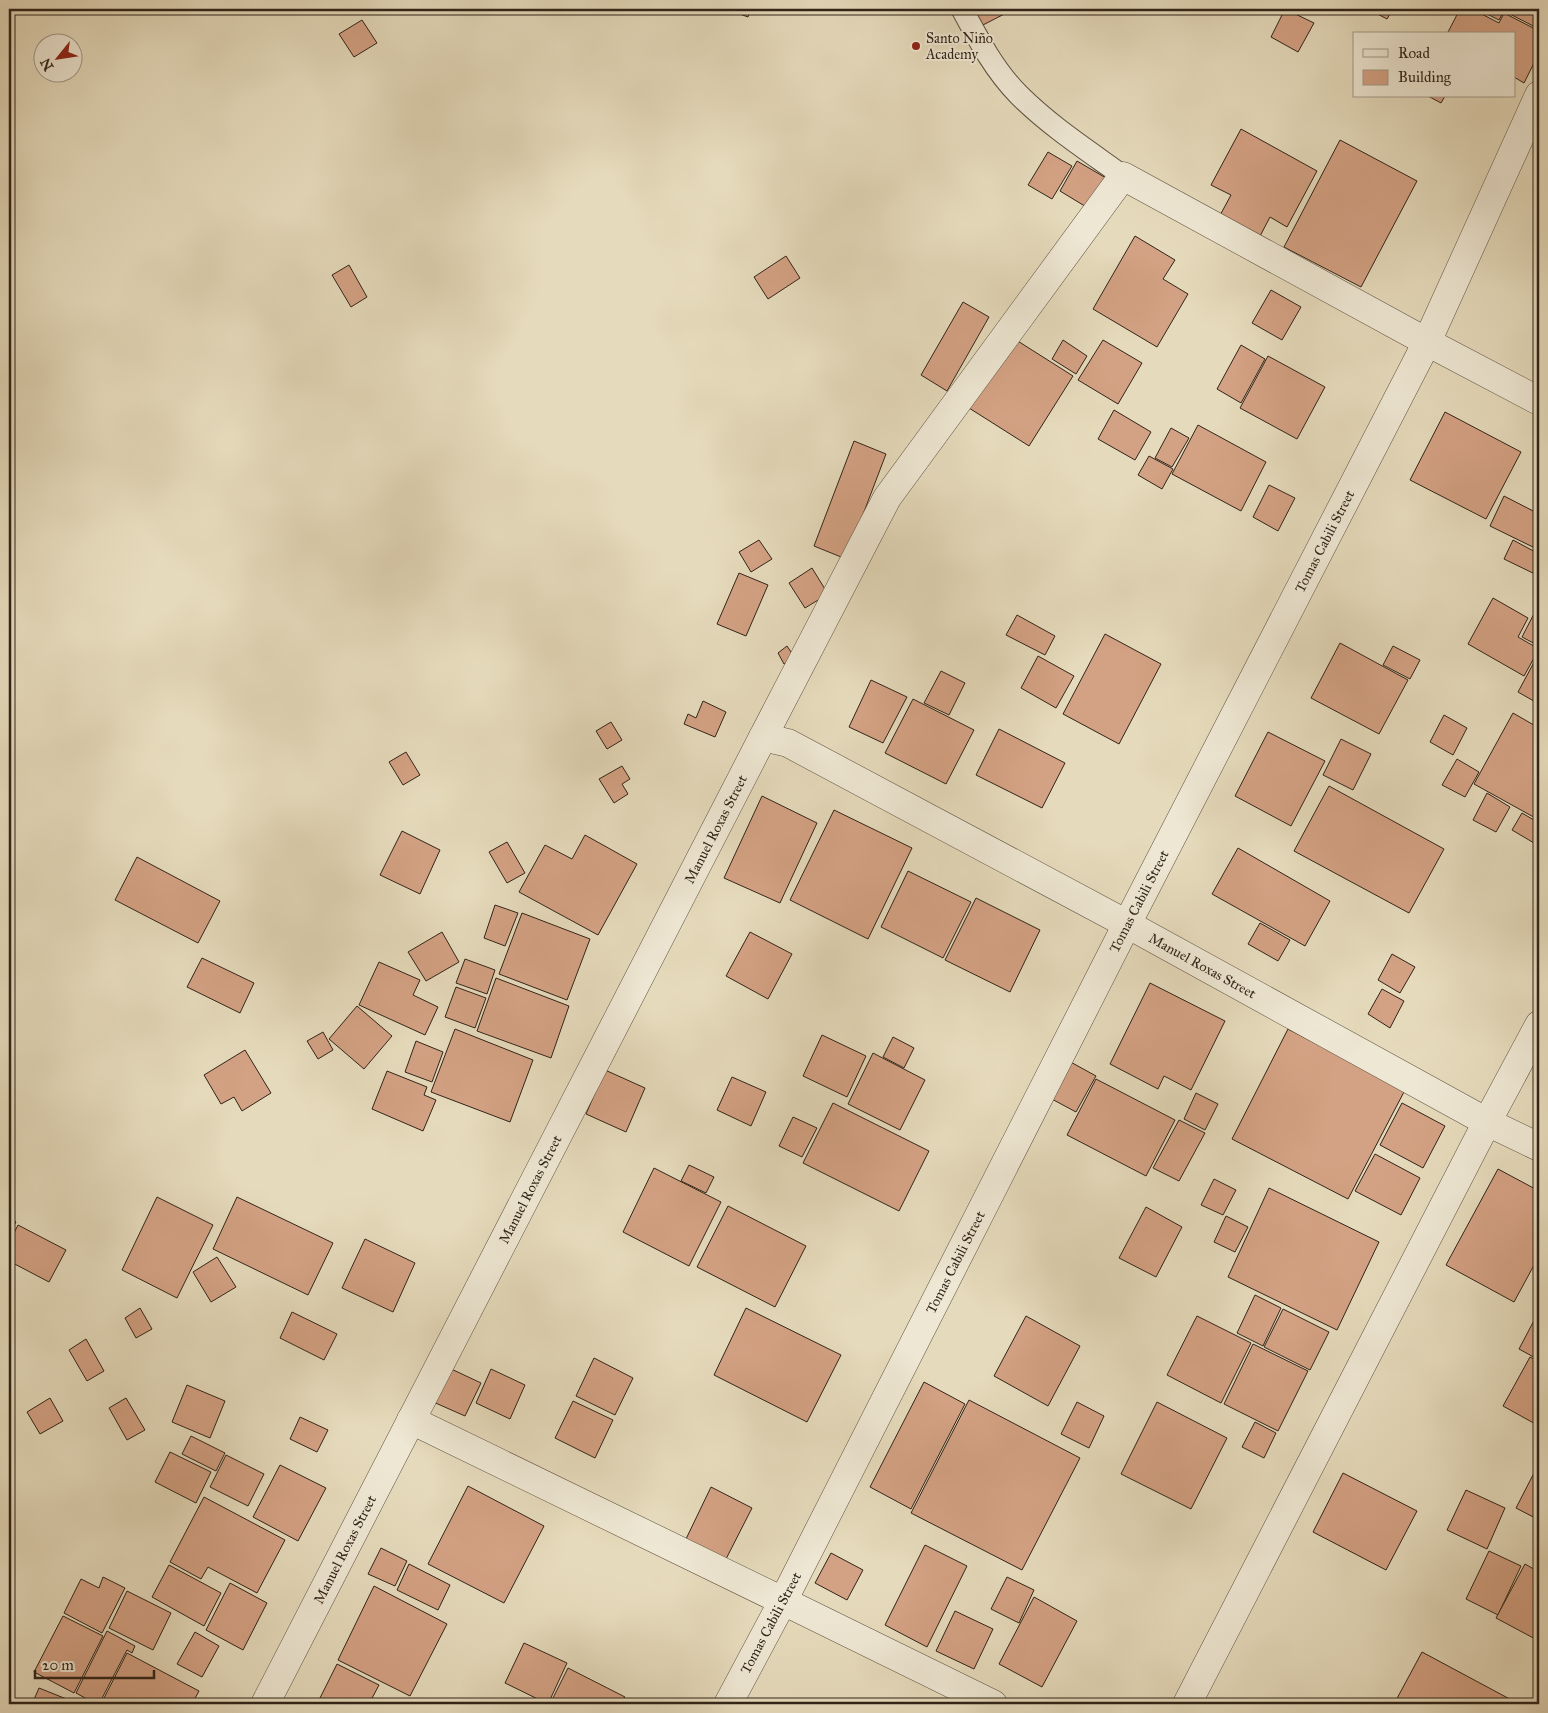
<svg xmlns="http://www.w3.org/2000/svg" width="1548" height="1713" viewBox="0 0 1548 1713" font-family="'IM FELL Great Primer',serif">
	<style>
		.building { fill: #d3a183; stroke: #312419 }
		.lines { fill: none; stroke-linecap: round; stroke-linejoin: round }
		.service-casing { stroke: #5e5242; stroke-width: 23 }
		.minor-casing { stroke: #5e5242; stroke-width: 29 }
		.tertiary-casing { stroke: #5e5242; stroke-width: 29 }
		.service { stroke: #eee7d3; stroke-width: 21 }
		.minor { stroke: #eee7d3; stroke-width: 28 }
		.tertiary { stroke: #eee7d3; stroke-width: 28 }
		.poi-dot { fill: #8f2418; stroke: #eee7d3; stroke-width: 2 }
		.labels { text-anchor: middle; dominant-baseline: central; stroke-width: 4; stroke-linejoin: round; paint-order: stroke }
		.poi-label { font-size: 14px; fill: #312419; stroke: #eee7d3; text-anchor: start }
		.street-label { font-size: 14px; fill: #312419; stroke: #eee7d3 }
	</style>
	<rect width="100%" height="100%" fill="#e5dabb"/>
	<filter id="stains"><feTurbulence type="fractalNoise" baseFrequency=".004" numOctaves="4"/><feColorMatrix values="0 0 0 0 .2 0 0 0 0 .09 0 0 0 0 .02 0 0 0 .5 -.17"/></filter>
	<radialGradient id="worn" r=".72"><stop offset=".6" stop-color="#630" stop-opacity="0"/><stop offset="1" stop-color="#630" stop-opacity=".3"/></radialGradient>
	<g class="building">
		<path d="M726 9H751L748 17Z"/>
		<path d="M973 9H1014L981 26Z"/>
		<path d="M1285 9 1314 23 1298 52 1271 37Z"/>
		<path d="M1368 9H1393L1387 19Z"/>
		<path d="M1460 9H1472L1499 23 1504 13 1539 31V53L1524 83 1514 77V34H1447Z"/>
		<path d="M1477 9H1505L1499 20Z"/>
		<path d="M1508 9H1539V29L1506 12Z"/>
		<path d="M362 20 377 43 354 57 339 34Z"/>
		<path d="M1428 96H1445L1441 103Z"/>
		<path d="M1241 129 1317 171 1287 227 1270 217 1258 240 1218 219 1231 195 1211 185Z"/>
		<path d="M1340 140 1417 181 1361 287 1284 247Z"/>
		<path d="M1048 152 1072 166 1052 199 1028 185Z"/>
		<path d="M1077 161 1106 178 1088 208 1060 191Z"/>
		<path d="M1135 236 1175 260 1163 279 1188 294 1157 347 1093 309Z"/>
		<path d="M786 256 800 278 768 299 754 277Z"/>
		<path d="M349 265 367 297 351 307 332 275Z"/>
		<path d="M1271 290 1301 307 1282 340 1252 323Z"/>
		<path d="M963 302 989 317 947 391 921 375Z"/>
		<path d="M1013 338 1073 376 1029 446 969 408Z"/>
		<path d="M1063 340 1087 356 1076 374 1052 359Z"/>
		<path d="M1103 340 1142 363 1118 404 1078 380Z"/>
		<path d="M1241 345 1265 359 1241 403 1217 389Z"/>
		<path d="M1268 356 1325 387 1297 439 1240 408Z"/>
		<path d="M1114 410 1151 432 1135 460 1098 439Z"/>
		<path d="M1445 412 1521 452 1486 519 1410 480Z"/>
		<path d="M1198 425 1266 462 1241 511 1172 474Z"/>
		<path d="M1171 428 1189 438 1172 467 1155 458Z"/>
		<path d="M854 441 886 454 846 559 814 546Z"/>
		<path d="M1149 456 1173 469 1162 489 1138 475Z"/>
		<path d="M1269 485 1295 498 1278 531 1253 517Z"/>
		<path d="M1504 496 1539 514V550L1490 526Z"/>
		<path d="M759 540 772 559 751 572 739 552Z"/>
		<path d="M1513 540 1539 554V576L1504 559Z"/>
		<path d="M812 568 828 594 805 608 789 583Z"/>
		<path d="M739 573 768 585 746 636 717 624Z"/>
		<path d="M1493 598 1528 618 1518 637 1539 649 1524 676 1468 644Z"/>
		<path d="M1539 604V646L1522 637Z"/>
		<path d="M1017 615 1055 636 1045 655 1006 635Z"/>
		<path d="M1105 634 1161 664 1119 744 1063 714Z"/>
		<path d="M1340 643 1408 680 1379 734 1311 698Z"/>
		<path d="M787 646 795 658 784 664 778 653Z"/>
		<path d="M1393 646 1420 660 1410 679 1383 665Z"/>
		<path d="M1539 653V704L1518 692Z"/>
		<path d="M1038 656 1074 676 1056 708 1021 688Z"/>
		<path d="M941 671 965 683 949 715 924 703Z"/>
		<path d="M871 680 907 697 883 743 849 727Z"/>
		<path d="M913 699 974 730 946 784 885 753Z"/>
		<path d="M703 701 726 712 715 737 684 724 688 714 696 718Z"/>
		<path d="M1513 713 1539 728V820L1474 784Z"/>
		<path d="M1444 715 1467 728 1453 755 1430 742Z"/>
		<path d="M611 722 622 740 607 749 596 731Z"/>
		<path d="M999 729 1065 763 1042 808 976 775Z"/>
		<path d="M1268 732 1325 761 1291 826 1235 796Z"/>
		<path d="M1341 739 1371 754 1353 790 1323 775Z"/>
		<path d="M406 752 420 775 403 785 389 762Z"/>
		<path d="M1457 759 1479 772 1465 797 1442 785Z"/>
		<path d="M622 766 630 779 622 784 628 794 614 803 599 779Z"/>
		<path d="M1329 786 1444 849 1409 913 1294 851Z"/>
		<path d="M1487 793 1510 807 1496 832 1473 820Z"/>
		<path d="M762 796 817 823 780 903 724 878Z"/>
		<path d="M834 810 912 848 868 939 790 900Z"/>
		<path d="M1522 813 1539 823V833L1534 843 1512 830Z"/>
		<path d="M402 831 440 850 420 894 380 875Z"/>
		<path d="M585 835 637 864 598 935 519 892 545 845 572 859Z"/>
		<path d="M507 842 525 873 507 883 489 852Z"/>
		<path d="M1238 848 1330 901 1305 946 1212 894Z"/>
		<path d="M137 857 220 901 198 943 115 900Z"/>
		<path d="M908 871 971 902 943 958 881 927Z"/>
		<path d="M976 898 1040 930 1010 992 945 960Z"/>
		<path d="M495 905 518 913 505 946 484 938Z"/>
		<path d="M522 913 590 939 567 1000 499 974Z"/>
		<path d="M1260 923 1290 940 1278 961 1248 944Z"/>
		<path d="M442 932 459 962 426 981 408 952Z"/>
		<path d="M750 932 792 954 768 999 726 976Z"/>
		<path d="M1392 954 1415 967 1400 993 1378 980Z"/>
		<path d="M202 958 254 983 240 1013 187 987Z"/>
		<path d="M465 959 495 970 487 994 456 983Z"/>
		<path d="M379 962 420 980 413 995 438 1007 425 1035 359 1005Z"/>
		<path d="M496 978 569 1006 551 1058 477 1031Z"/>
		<path d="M1150 983 1225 1021 1191 1090 1164 1076 1158 1089 1110 1064Z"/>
		<path d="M456 987 486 998 475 1028 445 1017Z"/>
		<path d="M1382 989 1404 1001 1390 1028 1368 1014Z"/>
		<path d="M357 1006 392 1036 364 1069 329 1039Z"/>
		<path d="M455 1029 533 1060 510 1122 431 1092Z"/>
		<path d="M1288 1029 1405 1090 1348 1199 1232 1139Z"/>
		<path d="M323 1032 333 1050 318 1059 307 1041Z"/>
		<path d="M822 1035 866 1056 847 1097 803 1076Z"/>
		<path d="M893 1037 914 1048 904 1068 883 1057Z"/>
		<path d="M416 1041 443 1052 432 1082 405 1072Z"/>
		<path d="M245 1050 271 1093 242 1111 234 1097 221 1104 204 1075Z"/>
		<path d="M873 1053 925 1080 900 1130 848 1104Z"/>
		<path d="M1067 1060 1096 1076 1076 1112 1048 1097Z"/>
		<path d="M605 1070 645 1088 626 1132 586 1114Z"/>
		<path d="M387 1071 427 1087 424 1095 436 1100 423 1131 372 1109Z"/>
		<path d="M732 1077 766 1092 751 1126 717 1110Z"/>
		<path d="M1096 1079 1175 1120 1146 1176 1067 1135Z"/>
		<path d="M1196 1093 1218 1104 1205 1130 1184 1119Z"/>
		<path d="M833 1103 929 1151 899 1211 803 1163Z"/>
		<path d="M1402 1103 1445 1126 1423 1168 1380 1145Z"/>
		<path d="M793 1117 817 1128 802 1157 779 1146Z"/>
		<path d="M1179 1120 1205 1133 1179 1181 1153 1168Z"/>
		<path d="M1375 1154 1420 1178 1401 1215 1355 1191Z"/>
		<path d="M689 1165 714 1177 706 1193 681 1181Z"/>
		<path d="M654 1168 721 1202 689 1266 623 1232Z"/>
		<path d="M1498 1169 1539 1191V1256L1514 1302 1446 1265Z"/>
		<path d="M1214 1179 1236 1190 1223 1215 1201 1205Z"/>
		<path d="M1269 1188 1379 1242 1337 1330 1228 1277Z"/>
		<path d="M157 1197 213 1225 177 1298 122 1270Z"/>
		<path d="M237 1197 333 1243 308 1295 213 1249Z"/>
		<path d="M728 1206 806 1246 775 1307 697 1267Z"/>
		<path d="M1146 1207 1182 1227 1156 1277 1119 1258Z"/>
		<path d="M1226 1216 1248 1227 1235 1252 1214 1242Z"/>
		<path d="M9 1218 16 1222 9 1234Z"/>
		<path d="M18 1225 66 1250 49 1282 9 1261V1243Z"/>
		<path d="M365 1239 415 1263 393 1312 342 1288Z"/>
		<path d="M217 1257 236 1287 211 1302 193 1272Z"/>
		<path d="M1255 1295 1281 1308 1263 1346 1237 1333Z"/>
		<path d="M140 1308 152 1329 136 1338 125 1318Z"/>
		<path d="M746 1308 841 1355 807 1422 714 1375Z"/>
		<path d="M1283 1309 1329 1332 1310 1370 1264 1347Z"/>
		<path d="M1539 1311V1360L1519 1349Z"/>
		<path d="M292 1312 337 1334 324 1360 280 1338Z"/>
		<path d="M1026 1316 1080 1346 1048 1406 994 1376Z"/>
		<path d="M1197 1316 1251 1343 1221 1403 1167 1375Z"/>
		<path d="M86 1339 104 1371 87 1381 69 1350Z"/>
		<path d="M1253 1344 1308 1371 1278 1431 1224 1404Z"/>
		<path d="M1530 1357 1539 1362V1426L1503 1406Z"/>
		<path d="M594 1358 633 1378 615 1415 576 1396Z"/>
		<path d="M447 1367 481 1383 465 1416 431 1401Z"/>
		<path d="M491 1369 525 1385 510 1419 476 1403Z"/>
		<path d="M924 1382 965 1404 911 1509 870 1487Z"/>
		<path d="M187 1385 225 1401 210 1438 172 1422Z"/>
		<path d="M50 1398 63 1421 40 1434 27 1412Z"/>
		<path d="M126 1398 145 1430 127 1440 109 1408Z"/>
		<path d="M969 1400 1080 1458 1022 1570 911 1513Z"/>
		<path d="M573 1401 613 1420 595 1458 555 1438Z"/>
		<path d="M1077 1402 1104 1416 1089 1448 1061 1434Z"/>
		<path d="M1157 1402 1227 1438 1191 1509 1121 1474Z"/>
		<path d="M300 1417 328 1430 317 1452 290 1439Z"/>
		<path d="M1255 1422 1276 1433 1264 1458 1242 1447Z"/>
		<path d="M191 1436 225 1453 216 1471 182 1454Z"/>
		<path d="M170 1452 211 1472 196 1503 155 1482Z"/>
		<path d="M226 1455 264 1474 248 1506 210 1487Z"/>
		<path d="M280 1465 326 1488 298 1541 253 1517Z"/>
		<path d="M1343 1473 1417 1511 1386 1570 1313 1532Z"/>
		<path d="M1534 1473 1539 1475V1520L1516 1508Z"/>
		<path d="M468 1486 544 1526 504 1603 428 1564Z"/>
		<path d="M711 1487 752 1508 726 1559 686 1539Z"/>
		<path d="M1466 1490 1505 1508 1487 1549 1447 1530Z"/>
		<path d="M204 1497 285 1540 257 1593 208 1567 201 1579 170 1562Z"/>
		<path d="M925 1545 967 1566 927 1647 885 1625Z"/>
		<path d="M381 1548 407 1561 395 1586 368 1574Z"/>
		<path d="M1489 1551 1521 1566 1498 1615 1466 1599Z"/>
		<path d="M831 1553 863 1570 847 1600 815 1583Z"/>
		<path d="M409 1564 450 1585 438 1610 397 1590Z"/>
		<path d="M1525 1564 1539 1572V1641L1496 1618Z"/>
		<path d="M169 1565 221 1593 204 1626 152 1597Z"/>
		<path d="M103 1577 125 1588 102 1633 64 1613 81 1579 99 1588Z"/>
		<path d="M1007 1577 1034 1590 1019 1623 991 1609Z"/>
		<path d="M230 1583 267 1603 243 1650 206 1630Z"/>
		<path d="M374 1586 447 1624 410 1696 338 1660Z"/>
		<path d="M127 1591 171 1613 153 1650 109 1628Z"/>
		<path d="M1034 1597 1077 1621 1042 1687 999 1664Z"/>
		<path d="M955 1611 993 1629 974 1669 936 1651Z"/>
		<path d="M63 1616 103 1636 74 1693 34 1672Z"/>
		<path d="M107 1631 135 1646 132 1653 127 1650 99 1704H96L76 1693Z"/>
		<path d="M195 1632 219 1646 202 1677 177 1664Z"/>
		<path d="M524 1643 567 1663 548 1704 505 1683Z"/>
		<path d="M1422 1652 1519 1704H1394Z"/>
		<path d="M127 1653 199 1691 192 1704H101Z"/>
		<path d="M337 1664 379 1685 369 1704H317Z"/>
		<path d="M568 1668 625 1697 621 1704H550Z"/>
		<path d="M39 1688 69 1700 67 1704H32Z"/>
	</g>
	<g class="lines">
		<defs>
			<path id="service" d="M962 9C978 39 995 71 1019 95 1050 126 1087 150 1123 176"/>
			<g id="minor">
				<path d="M763 737 887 498 1123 176 1427 342 1539 401"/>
				<path d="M411 1420 783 1601 728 1704"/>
				<path id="s1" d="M265 1704 763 737 788 743 1127 924 1487 1122 1539 1147"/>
				<path d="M1187 1704 1487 1122 1539 1025"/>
			</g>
			<g id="tertiary">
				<path id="s2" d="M993 1704 783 1601 1127 924 1427 342 1539 95"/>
			</g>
		</defs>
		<use href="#service" class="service-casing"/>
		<use href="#minor" class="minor-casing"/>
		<use href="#tertiary" class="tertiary-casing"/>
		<use href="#service" class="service"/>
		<use href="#minor" class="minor"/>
		<use href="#tertiary" class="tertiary"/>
	</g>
	<circle class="poi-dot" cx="916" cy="46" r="5"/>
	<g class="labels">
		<g class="poi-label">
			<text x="926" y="38">Santo Niño<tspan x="926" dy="16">Academy</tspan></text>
		</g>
		<g class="street-label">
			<text stroke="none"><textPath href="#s2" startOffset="1424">Tomas Cabili Street</textPath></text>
			<text stroke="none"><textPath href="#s1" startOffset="984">Manuel Roxas Street</textPath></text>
			<text stroke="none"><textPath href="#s2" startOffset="1019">Tomas Cabili Street</textPath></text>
			<text stroke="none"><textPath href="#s1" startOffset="1584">Manuel Roxas Street</textPath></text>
			<text stroke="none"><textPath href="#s1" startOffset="579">Manuel Roxas Street</textPath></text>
			<text stroke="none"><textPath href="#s2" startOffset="614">Tomas Cabili Street</textPath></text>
			<text stroke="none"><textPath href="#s1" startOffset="174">Manuel Roxas Street</textPath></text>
			<text transform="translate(771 1623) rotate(-62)">Tomas Cabili Street</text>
		</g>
	</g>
	<rect width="1548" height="1713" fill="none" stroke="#e5dabb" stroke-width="30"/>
	<rect x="10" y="10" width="1528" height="1693" fill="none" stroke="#312419" stroke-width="2.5"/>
	<rect x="15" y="15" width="1518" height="1683" fill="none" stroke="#312419"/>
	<rect x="1353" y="32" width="162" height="65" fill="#eee7d3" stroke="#a29989"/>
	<rect x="1363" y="49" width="25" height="8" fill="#eee7d3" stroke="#a29989"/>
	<text x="1398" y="58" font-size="15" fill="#312419">Road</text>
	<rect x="1363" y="70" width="25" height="15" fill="#d3a183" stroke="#a29989"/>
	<text x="1398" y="82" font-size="15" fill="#312419">Building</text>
	<g transform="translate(58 58) rotate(240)"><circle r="24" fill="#eee7d3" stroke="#a29989"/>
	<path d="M0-4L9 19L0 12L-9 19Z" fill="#8f2418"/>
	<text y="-8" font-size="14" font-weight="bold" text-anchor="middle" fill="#312419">N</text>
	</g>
	<path d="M35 1670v8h119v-8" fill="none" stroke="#312419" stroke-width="2.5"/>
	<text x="42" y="1670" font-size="15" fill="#312419" stroke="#eee7d3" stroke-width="4" paint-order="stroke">20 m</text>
	<rect width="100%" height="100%" filter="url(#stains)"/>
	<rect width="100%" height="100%" fill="url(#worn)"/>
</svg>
